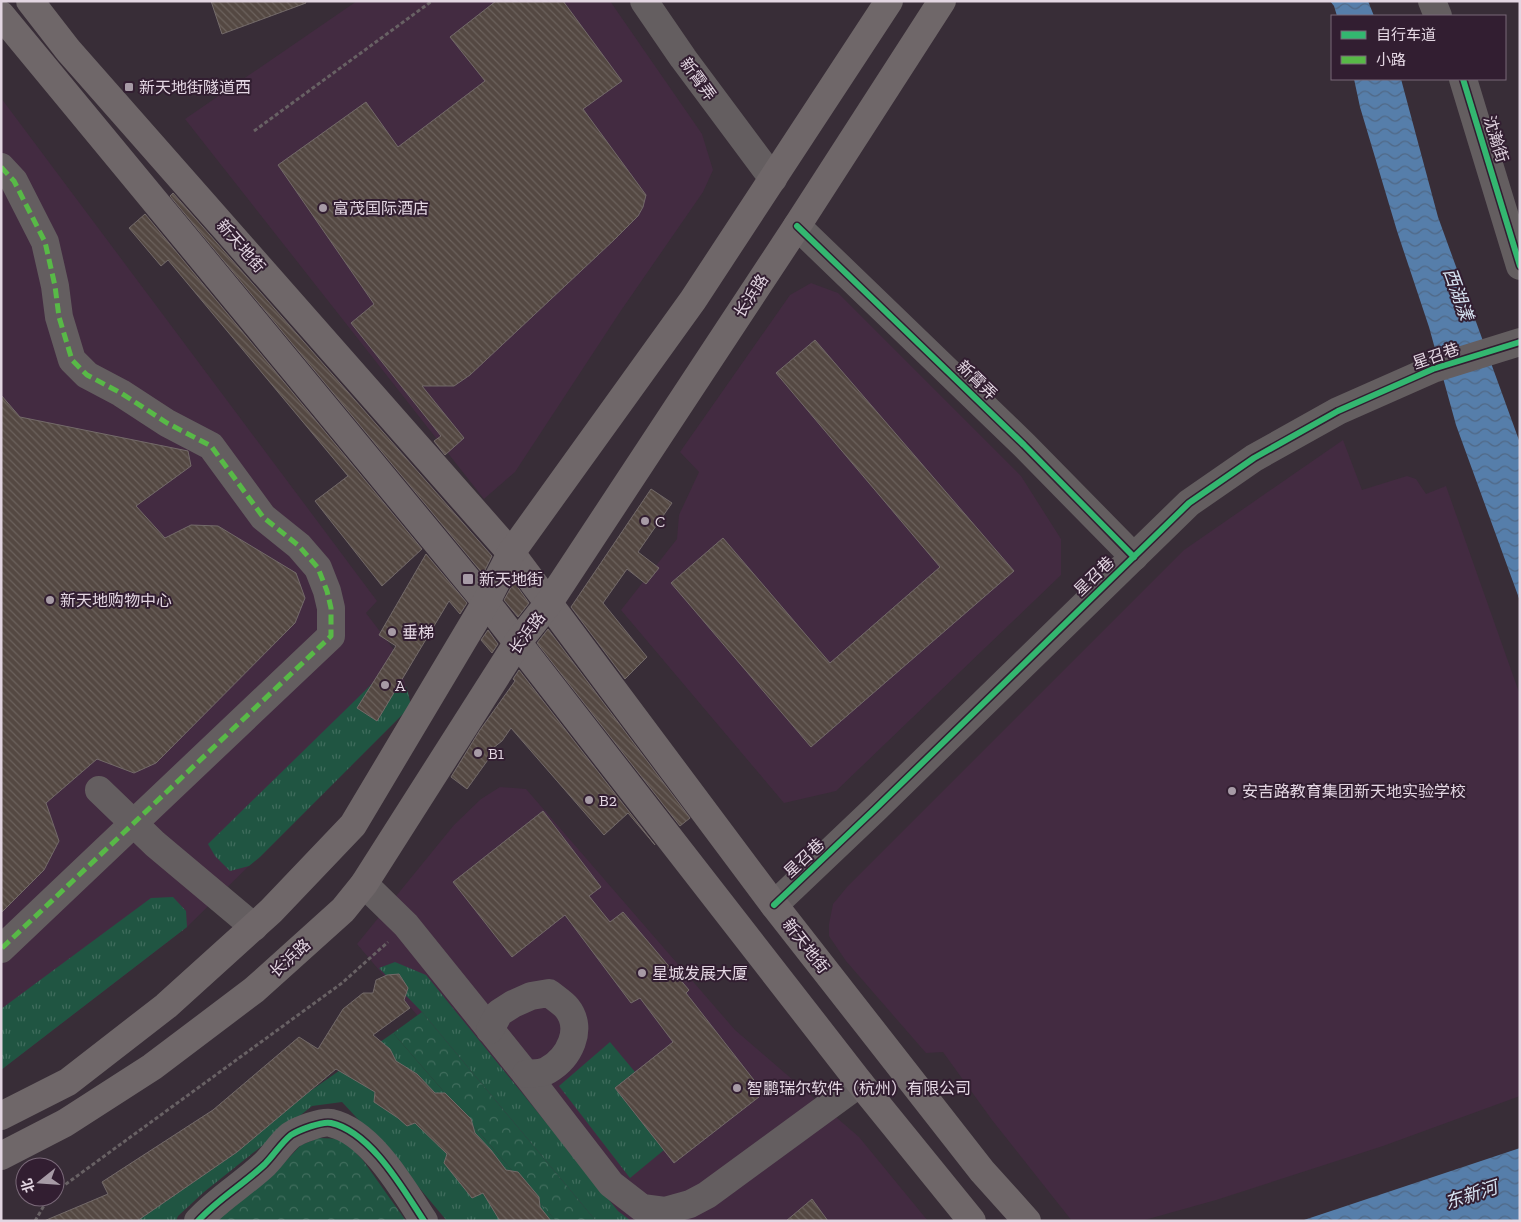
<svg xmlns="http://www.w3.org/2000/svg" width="1521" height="1222" viewBox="0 0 1521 1222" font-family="'Zilla Slab','Noto Sans SC',serif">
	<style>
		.built { fill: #432b41 }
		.grass { fill: url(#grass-tufts) }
		.forest { fill: url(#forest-crowns) }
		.water { fill: url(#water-waves) }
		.building { fill: url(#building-back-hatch); stroke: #736a69 }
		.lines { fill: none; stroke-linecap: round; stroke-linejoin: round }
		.path { stroke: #686164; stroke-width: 3; stroke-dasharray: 4 2.5; stroke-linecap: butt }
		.minor { stroke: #645e60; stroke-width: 28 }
		.major { stroke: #6f6769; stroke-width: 28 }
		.quiet { stroke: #58b947; stroke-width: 5; stroke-dasharray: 10 5; stroke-linecap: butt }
		.cycleway-casing { stroke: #321e31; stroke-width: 9 }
		.cycleway { stroke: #33b770; stroke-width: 6 }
		.poi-dot { fill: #a79ba6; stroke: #321e31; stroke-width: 2 }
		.labels { text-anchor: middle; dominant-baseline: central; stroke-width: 4; stroke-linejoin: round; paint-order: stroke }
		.street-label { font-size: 16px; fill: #e3d6e2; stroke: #321e31 }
		.poi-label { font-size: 16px; fill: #e3d6e2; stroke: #321e31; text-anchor: start }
		.water-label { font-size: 18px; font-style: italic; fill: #d7e4f2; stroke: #321e31 }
	</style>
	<defs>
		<pattern id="grass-tufts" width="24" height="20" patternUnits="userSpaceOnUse" patternTransform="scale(1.25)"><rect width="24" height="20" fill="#205542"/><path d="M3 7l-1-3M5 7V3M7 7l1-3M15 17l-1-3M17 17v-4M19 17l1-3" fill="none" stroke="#406d5d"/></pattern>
		<pattern id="forest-crowns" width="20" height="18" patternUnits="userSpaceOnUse" patternTransform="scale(1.25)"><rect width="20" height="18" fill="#205542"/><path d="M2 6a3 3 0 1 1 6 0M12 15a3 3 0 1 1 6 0" fill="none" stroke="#406d5d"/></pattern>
		<pattern id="water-waves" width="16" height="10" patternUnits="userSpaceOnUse" patternTransform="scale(1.25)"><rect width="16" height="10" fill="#567eaa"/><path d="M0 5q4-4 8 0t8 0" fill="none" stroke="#506886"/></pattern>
		<pattern id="building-back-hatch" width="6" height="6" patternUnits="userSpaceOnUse" patternTransform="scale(1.25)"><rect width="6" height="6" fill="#544842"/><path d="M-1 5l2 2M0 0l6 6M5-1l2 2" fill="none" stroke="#6c625d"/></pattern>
	</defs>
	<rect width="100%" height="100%" fill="#382d37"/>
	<g class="built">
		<path d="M357 1H610L702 134 713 170 703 192 620 312 515 472 484 499 185 119Z"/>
		<path d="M1 98 377 601 366 613 397 654 411 706 187 927 1 1070Z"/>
		<path d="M811 283 838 293 1021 476 1061 539V575L836 791 784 803 621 610 677 539 679 515 699 472 680 452 790 295Z"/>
		<path d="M1343 440 1362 490 1407 476 1416 479 1426 494 1446 486 1520 695V1096L1383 1146 1216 1200 1141 1221H1072L992 1120 943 1052 926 1053 846 961 829 936V924L833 904 847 887 1184 550Z"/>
		<path d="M500 787 526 789 735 1030 859 1137 928 1221H591L357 944 454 825 481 799Z"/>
	</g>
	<g class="grass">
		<path d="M379 677H392L407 688 411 706 260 857 249 866 230 871 215 856 208 844Z"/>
		<path d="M173 897 186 911 187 927 1 1070V1009L151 898Z"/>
		<path d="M395 962 426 975 618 1211 631 1221H596L422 1012 379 968Z"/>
		<path d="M393 1033 556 1221H447L396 1160 342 1102 312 1106 204 1192 178 1216 176 1221H125Z"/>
		<path d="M610 1042 635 1072 615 1088 664 1150 630 1178 559 1086Z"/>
	</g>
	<g class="forest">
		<path d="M422 1012 596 1221H556L393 1033Z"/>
		<path d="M319 1138 342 1139 362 1159 406 1221H214L282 1165 301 1145Z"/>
	</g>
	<g class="water">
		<path d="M1330 1H1368L1374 16H1337L1334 6Z"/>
		<path d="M1354 79H1401L1438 217 1520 443V601L1456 425 1429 327 1397 231 1360 107Z"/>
		<path d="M1520 1148V1221H1301Z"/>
	</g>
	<g class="building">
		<path d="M211 1H305L306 3 222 34Z"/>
		<path d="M496 1H563L622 81 583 109 646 195 643 207 638 216 614 240 470 375 454 386H422L464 438 445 455 434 441 441 436 351 323 374 304 278 165 366 102 398 147 485 81 450 37Z"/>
		<path d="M173 193 492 556 483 574 170 196Z"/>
		<path d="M145 214 422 549 382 586 315 501 348 476 168 260 161 266 129 228Z"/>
		<path d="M815 340 1014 571 811 747 671 583 723 538 830 663 940 567 776 373Z"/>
		<path d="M1 395 20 417 188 451 191 466 136 506 165 538 191 525 218 526 296 573 305 598 295 623 156 763 134 773 97 759 46 803 59 841 44 870 1 913Z"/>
		<path d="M651 489 672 503 638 552 659 568 646 584 627 569 603 603 647 657 625 679 571 607Z"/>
		<path d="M426 554 467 603 460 614 449 601 377 721 357 708 396 646 379 635Z"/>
		<path d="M514 582 529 603 518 617 504 600Z"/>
		<path d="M548 629 690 818 680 826 537 643Z"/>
		<path d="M488 630 498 644 492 653 481 640Z"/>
		<path d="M519 670 655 845 628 813 604 835 511 728 502 741 493 748 495 750 467 789 451 777 480 730 515 681 513 679Z"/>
		<path d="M543 811 601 887 589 896 610 922 623 912 689 990 686 993 764 1093 674 1163 615 1088 673 1042 640 998 631 1003 565 915 512 957 453 882Z"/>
		<path d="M399 974 408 988 404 1000 410 1008 373 1035 390 1049 396 1061 417 1074 435 1093H445L471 1119 475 1133 491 1150 506 1170 518 1172 539 1197 540 1207 551 1221H500L483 1193 472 1198 444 1163 447 1154 415 1123 407 1126 398 1118 374 1102 375 1092 336 1069 237 1152 137 1221H44L108 1194 102 1182 213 1110 299 1037 318 1049 343 1009 363 993H373L376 980 387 975Z"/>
		<path d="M812 1199 828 1221H786Z"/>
	</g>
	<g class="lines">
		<g class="path">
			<path d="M254 131 432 1"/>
			<path d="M55 1192 342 983 388 942"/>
			<path d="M35 1221 49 1197"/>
		</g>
		<g class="minor">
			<path d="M644 1 683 58 773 179"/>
			<path d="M1432 1 1438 16"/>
			<path d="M1463 79 1520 266"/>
			<path d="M1 167 14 181 45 242 55 286 59 317 72 360 87 375 121 393 167 423 211 446 263 517 299 546 318 568 327 591 331 608V636L1 949"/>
			<path d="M797 226 1024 445 1134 557"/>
			<path d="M99 790 155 844 254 927"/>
			<path d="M364 884 406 925 526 1074 611 1184 642 1208 665 1211 690 1204 707 1195 860 1083"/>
			<path d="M774 905 875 809 1189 503 1254 458 1338 411 1433 369 1520 342"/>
			<path d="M490 1030 499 1013 513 1004 531 996 549 993C555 998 563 1003 567 1008 584 1029 569 1058 548 1070 542 1074 533 1073 526 1074"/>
			<path d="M198 1221C218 1199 244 1184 265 1164 274 1155 281 1143 291 1135 299 1130 322 1121 331 1123 371 1132 403 1189 424 1221"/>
		</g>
		<g class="major">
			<path d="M30 1 68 50 511 553 774 905 982 1171 1027 1221"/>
			<path d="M1 15 486 602 860 1083 972 1221"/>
			<path d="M1 1116 68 1082 166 1006 271 911 353 825 486 602 511 553 693 300 889 1"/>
			<path d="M1 1156 65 1123 152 1067 254 990 343 910 364 884 518 642 548 604 797 226 942 1"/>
		</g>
		<path class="quiet" d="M1 167 14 181 45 242 55 286 59 317 72 360 87 375 121 393 167 423 211 446 263 517 299 546 318 568 327 591 331 608V636L1 949"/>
		<defs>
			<g id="cycleway">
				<path d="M1463 79 1520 266"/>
				<path d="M797 226 1024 445 1134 557"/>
				<path d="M774 905 875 809 1189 503 1254 458 1338 411 1433 369 1520 342"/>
				<path d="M198 1221C218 1199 244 1184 265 1164 274 1155 281 1143 291 1135 299 1130 322 1121 331 1123 371 1132 403 1189 424 1221"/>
			</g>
		</defs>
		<use href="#cycleway" class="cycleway-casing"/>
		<use href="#cycleway" class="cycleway"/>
	</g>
	<g class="poi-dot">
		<rect x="124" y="82" width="10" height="10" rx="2.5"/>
		<circle cx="323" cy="208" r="5"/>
		<circle cx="645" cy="521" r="5"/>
		<rect x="462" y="573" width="12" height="12" rx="2.5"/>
		<circle cx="50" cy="600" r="5"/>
		<circle cx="392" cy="632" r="5"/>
		<circle cx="385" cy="685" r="5"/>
		<circle cx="478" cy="753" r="5"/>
		<circle cx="1232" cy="791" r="5"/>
		<circle cx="589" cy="800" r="5"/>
		<circle cx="642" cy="973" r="5"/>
		<circle cx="737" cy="1088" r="5"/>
	</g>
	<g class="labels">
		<g class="street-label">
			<text transform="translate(698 79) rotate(54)">新霄弄</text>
			<text transform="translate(1496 139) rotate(73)">沈瀚街</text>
			<text transform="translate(241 246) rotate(49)">新天地街</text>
			<text transform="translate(751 296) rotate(-57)">长浜路</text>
			<text transform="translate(1436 356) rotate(-19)">星召巷</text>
			<text transform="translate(977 380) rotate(44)">新霄弄</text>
			<text transform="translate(1094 576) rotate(-44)">星召巷</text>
			<text transform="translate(527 633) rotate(-53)">长浜路</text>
			<text transform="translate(804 858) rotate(-43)">星召巷</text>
			<text transform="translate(806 946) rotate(52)">新天地街</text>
			<text transform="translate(290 958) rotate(-42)">长浜路</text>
		</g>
		<g class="poi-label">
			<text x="139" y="87">新天地街隧道西</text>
			<text x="333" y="208">富茂国际酒店</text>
			<text x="655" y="521">C</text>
			<text x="479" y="579">新天地街</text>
			<text x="60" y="600">新天地购物中心</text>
			<text x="402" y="632">垂梯</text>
			<text x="395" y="685">A</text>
			<text x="488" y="753">B1</text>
			<text x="1242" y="791">安吉路教育集团新天地实验学校</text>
			<text x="599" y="800">B2</text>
			<text x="652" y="973">星城发展大厦</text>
			<text x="747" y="1088">智鹏瑞尔软件（杭州）有限公司</text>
		</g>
		<g class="water-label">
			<text transform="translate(1458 294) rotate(70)">西湖漾</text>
			<text transform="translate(1471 1195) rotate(-18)">东新河</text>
		</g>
	</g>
	<rect width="1521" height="1222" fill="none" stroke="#e3d6e2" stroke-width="5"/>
	<rect x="1331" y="15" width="175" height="65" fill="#321e31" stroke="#796878"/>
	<rect x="1341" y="31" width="25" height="8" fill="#33b770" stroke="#796878"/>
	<text x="1376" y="40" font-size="15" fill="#e3d6e2">自行车道</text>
	<rect x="1341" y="56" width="25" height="8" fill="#58b947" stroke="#796878"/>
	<text x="1376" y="65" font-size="15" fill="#e3d6e2">小路</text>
	<g transform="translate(40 1182) rotate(253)"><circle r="24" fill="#321e31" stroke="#796878"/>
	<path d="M0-4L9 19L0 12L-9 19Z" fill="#a79ba6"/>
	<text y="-8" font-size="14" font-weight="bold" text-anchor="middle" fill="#e3d6e2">北</text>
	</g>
</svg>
